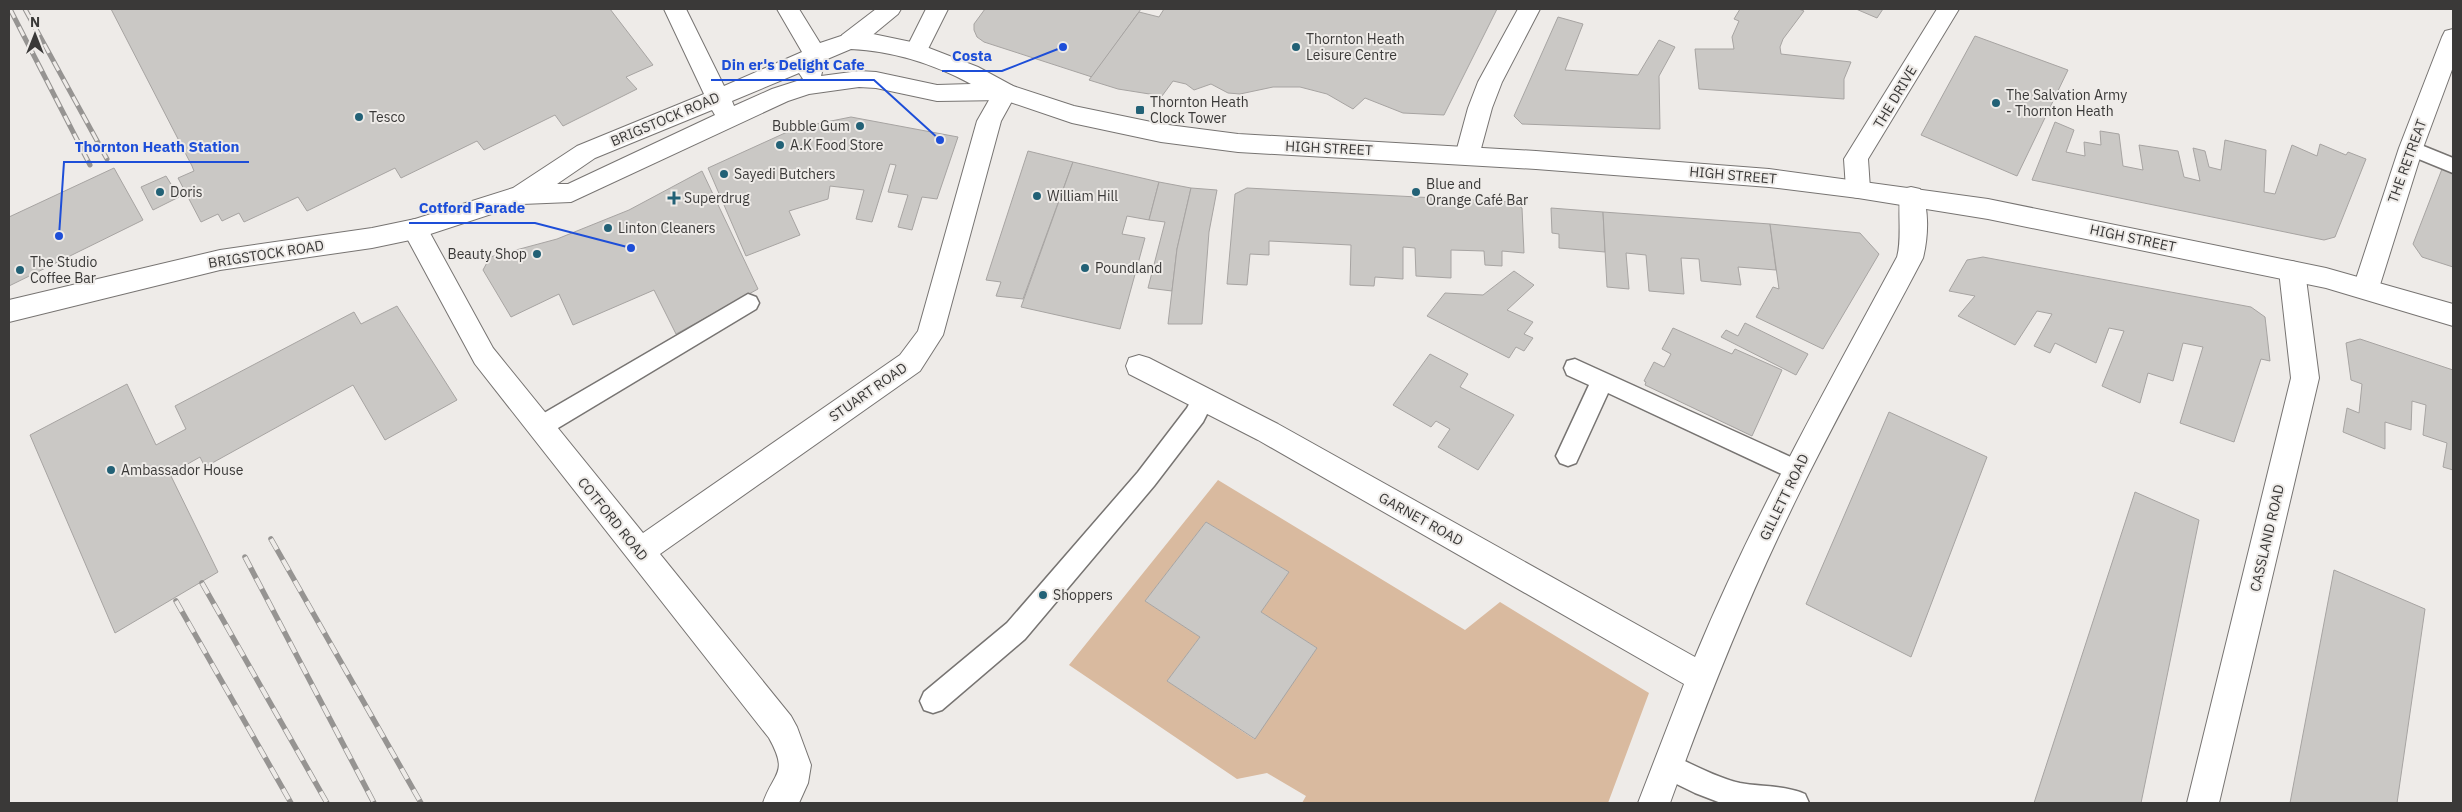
<svg xmlns="http://www.w3.org/2000/svg" width="2462" height="812" viewBox="0 0 2462 812" font-family="'IBM Plex Sans',sans-serif">
	<style>
		.green { fill: #d9ba9f; fill-rule: evenodd }
		.building { fill: #cac8c5; stroke: #a7a4a2 }
		.lines { fill: none; stroke-linecap: round; stroke-linejoin: round }
		.lane-casing { stroke: #777472; stroke-width: 3 }
		.street-casing { stroke: #777472; stroke-width: 2 }
		.secondary-casing { stroke: #777472; stroke-width: 2 }
		.lane { fill: #fff; fill-rule: evenodd }
		.street { fill: #fff; fill-rule: evenodd }
		.secondary { fill: #fff; fill-rule: evenodd }
		.rail-far1-casing { stroke: #969492; stroke-width: 5 }
		.rail-casing { stroke: #969492; stroke-width: 5.5 }
		.rail-far1 { stroke: #eeebe8; stroke-width: 3; stroke-dasharray: 10; stroke-linecap: butt }
		.rail { stroke: #eeebe8; stroke-width: 4; stroke-dasharray: 12; stroke-linecap: butt }
		.poi-dot { fill: #226176; stroke: #eeebe8; stroke-width: 2 }
		.labels { text-anchor: middle; dominant-baseline: central; stroke-width: 4; stroke-linejoin: round; paint-order: stroke }
		.poi-label { font-size: 14px; fill: #3a3938; stroke: #eeebe8; text-anchor: start }
		.street-label { font-size: 14px; fill: #3a3938; stroke: #eeebe8 }
		.leader { fill: none; stroke: #1d4ed8; stroke-width: 2 }
		.callout-dot { fill: #1d4ed8; stroke: #eeebe8; stroke-width: 2 }
		.callout-label { font-size: 15px; text-anchor: middle; font-weight: bold; fill: #1d4ed8; stroke: #eeebe8; stroke-width: 4; stroke-linejoin: round; paint-order: stroke }
	</style>
	<rect width="100%" height="100%" fill="#eeebe8"/>
	<path class="green" d="M1218 480 1465 630 1500 602 1649 693 1608 803H1302L1306 796 1267 773 1237 779 1069 665ZM1206 522 1289 572 1261 612 1317 648 1254 739 1167 681 1200 637 1145 601Z"/>
	<g class="building">
		<path d="M111 9H610L653 65 626 77 637 89 563 126 555 115 484 150 477 141 401 178 395 168 307 211 298 197 244 222 239 213 222 221 218 214 201 222 178 178 194 171 192 166Z"/>
		<path d="M1141 9 1092 77 984 42 977 37 974 30V24L985 9Z"/>
		<path d="M1164 9H1497L1444 115 1403 113 1365 98 1353 109 1327 94 1300 87H1273L1240 94 1228 93 1211 84 1194 90 1186 84 1173 81 1162 96 1118 89 1089 80 1139 12 1159 17Z"/>
		<path d="M1740 9H1799L1804 11 1783 39 1780 47 1781 54 1851 62 1844 79V99L1699 89 1695 49H1734L1732 37 1739 21 1734 19Z"/>
		<path d="M1856 9H1883L1877 18Z"/>
		<path d="M1558 17 1583 24 1565 70 1638 75 1659 40 1675 47 1659 76 1660 129 1522 124 1514 116Z"/>
		<path d="M1975 36 2068 70 2017 176 1921 135Z"/>
		<path d="M851 117 958 137 937 199 922 197 912 230 898 227 908 195 888 192 896 165 890 164 872 222 856 219 864 190 830 186 828 199 789 211 800 235 746 256 708 168 796 128Z"/>
		<path d="M2055 122 2074 130 2066 152 2085 156 2084 142 2101 145 2100 131 2119 134 2123 166 2143 170 2139 145 2178 151 2184 177 2200 181 2193 148 2205 151 2209 167 2221 170 2225 140 2266 150 2264 192 2275 194 2292 145 2317 156 2320 144 2346 155 2348 152 2366 159 2335 237 2324 240 2032 180Z"/>
		<path d="M1028 151 1073 162 1023 299 996 296 1001 282 986 280Z"/>
		<path d="M1073 162 1159 182 1149 220 1127 216 1122 234 1145 238 1120 329 1021 307Z"/>
		<path d="M114 168 143 220 9 286V217Z"/>
		<path d="M2442 169 2453 173V267L2422 257 2413 244Z"/>
		<path d="M702 171 758 289 676 334 654 290 573 325 559 294 511 317 483 270 490 257 557 239 629 210Z"/>
		<path d="M166 176 179 197 153 210 141 187Z"/>
		<path d="M1159 182 1191 188 1177 249 1172 291 1148 288 1165 222 1149 220Z"/>
		<path d="M1191 188 1217 190 1209 232 1202 324H1168L1177 249Z"/>
		<path d="M1247 188 1512 202 1522 208 1524 253 1502 251V266L1485 265 1484 251 1451 250V278L1416 276 1415 248 1403 247V279L1375 277 1374 286 1350 285 1351 245 1269 241V255L1250 254 1247 285 1227 284 1235 194Z"/>
		<path d="M1551 208 1603 212 1605 252 1559 248V234L1552 233Z"/>
		<path d="M1603 212 1770 224 1776 270 1738 267 1741 285 1701 281 1699 259 1681 258 1684 294 1649 291 1646 255 1626 253 1629 289 1607 287Z"/>
		<path d="M1770 224 1860 233 1879 254 1823 349 1756 317 1773 287 1779 289Z"/>
		<path d="M1983 257 2251 307 2265 317 2270 361 2261 359 2234 442 2180 423 2203 347 2183 343 2173 381 2148 373 2140 403 2102 386 2124 331 2109 328 2096 363 2055 343 2050 353 2034 346 2052 314 2037 311 2015 345 1958 316 1975 296 1949 291 1967 260Z"/>
		<path d="M1514 271 1534 285 1507 310 1533 322 1524 334 1533 338 1524 351 1516 347 1509 358 1427 316 1445 293 1483 295Z"/>
		<path d="M397 306 457 400 385 440 353 385 205 467 200 457 170 474 218 572 115 633 30 435 127 384 156 445 186 429 175 406 354 312 361 324Z"/>
		<path d="M1745 323 1808 354 1796 375 1721 337 1726 330 1738 336Z"/>
		<path d="M1673 328 1732 354 1735 349 1782 370 1752 436 1645 385 1646 382 1644 381 1654 362 1664 367 1671 354 1662 349Z"/>
		<path d="M2360 339 2453 370V470L2443 467 2447 443 2423 435 2426 405 2412 401 2411 430 2385 422V449L2343 432 2347 408 2359 413 2362 384 2351 380 2346 343Z"/>
		<path d="M1430 354 1468 374 1460 387 1514 415 1478 470 1438 447 1450 429 1436 421 1431 427 1393 405Z"/>
		<path d="M1889 412 1987 457 1911 657 1806 604Z"/>
		<path d="M2135 492 2199 520 2141 803H2034Z"/>
		<path d="M1206 522 1289 572 1261 612 1317 648 1255 739 1167 681 1200 637 1145 601Z"/>
		<path d="M2334 570 2425 609 2397 803H2290Z"/>
	</g>
	<g class="lines">
		<defs>
			<g id="lane">
				<path d="M2411 141 2453 158V173L2404 153 2401 148 2404 143Z"/>
				<path d="M748 294 756 297 759 303 756 309 548 434 540 437 532 434 529 427 532 420Z"/>
				<path d="M1575 359 1804 463 1808 470 1804 477 1796 480 1788 477 1608 393 1576 463 1568 466 1560 463 1556 456 1589 385 1567 375 1564 368 1567 361Z"/>
				<path d="M1204 389 1212 391 1215 398 1203 422 1154 486 1025 639 942 710 933 713 924 710 920 701 924 692 1007 623 1138 472 1187 408 1196 391Z"/>
				<path d="M1667 753C1691 763 1714 777 1740 783 1761 787 1785 785 1805 794L1809 803H1721L1695 793 1658 775 1654 766 1658 757Z"/>
			</g>
			<g id="street">
				<path d="M876 9H901L898 14 858 47 850 49 842 47 839 41 842 35Z"/>
				<path d="M926 9H948L924 57 916 59 908 57 905 51Z"/>
				<path d="M1518 9H1540L1502 82 1492 108 1479 156 1476 162 1467 165 1458 162 1455 156 1468 108 1478 82Z"/>
				<path d="M1937 9H1959L1868 159 1870 189 1867 196 1858 198 1849 196 1846 189 1844 159Z"/>
				<path d="M2453 29V67L2423 148 2379 288 2375 295 2366 298 2357 295 2353 288 2399 148 2442 37 2445 31Z"/>
				<path d="M1005 84 1013 86 1017 92 1001 121 943 335 920 371 660 554 791 716 797 727 811 765 808 783 799 803H763C774 771 789 774 769 738L475 364 402 229 406 222 415 219 424 222 493 348 643 533 900 355 918 331 977 121 997 86Z"/>
				<path d="M1911 187 1920 189C1930 208 1928 238 1923 258 1879 342 1832 424 1791 510 1745 605 1706 703 1670 803H1638L1684 684 1258 440 1129 374 1126 366 1129 358 1139 355 1149 358 1278 424 1695 657C1752 519 1826 389 1897 257 1903 237 1896 202 1902 189Z"/>
				<path d="M2292 261 2301 264 2305 271 2319 378 2219 803H2187L2291 378 2279 271 2283 264Z"/>
			</g>
			<path id="secondary" d="M664 9H686L724 86 802 52 777 9H799L820 43 850 33 873 34 916 43 978 67 1013 86 1074 106 1161 124 1238 134 1536 151 1769 169 1988 199 2326 268 2453 304V326L2326 288 1988 219 1858 198 1769 187 1536 169 1238 152 1161 142 1072 123 1004 100 937 101 876 88 859 87 809 94 788 101 571 202 522 204 415 239 372 248 220 270 9 322V300L220 250 372 228 415 219 513 188 577 146 704 94ZM851 49C893 51 934 64 971 84L937 85 876 72 859 71 821 76 825 60ZM799 73 803 79 772 89 734 106 732 101ZM712 110 715 115 568 184H557L595 158Z"/>
		</defs>
		<use href="#lane" class="lane-casing"/>
		<use href="#street" class="street-casing"/>
		<use href="#secondary" class="secondary-casing"/>
		<use href="#lane" class="lane"/>
		<use href="#street" class="street"/>
		<use href="#secondary" class="secondary"/>
		<defs>
			<g id="rail-far1">
				<path d="M10 9 90 165"/>
				<path d="M25 9 107 159"/>
			</g>
			<g id="rail">
				<path d="M271 539 421 803"/>
				<path d="M245 557 374 803"/>
				<path d="M202 583 327 803"/>
				<path d="M176 601 291 803"/>
			</g>
		</defs>
		<use href="#rail-far1" class="rail-far1-casing"/>
		<use href="#rail" class="rail-casing"/>
		<use href="#rail-far1" class="rail-far1"/>
		<use href="#rail" class="rail"/>
	</g>
	<g class="poi-dot">
		<circle cx="1296" cy="47" r="5"/>
		<circle cx="1996" cy="103" r="5"/>
		<rect x="1135" y="105" width="10" height="10" rx="2.5"/>
		<circle cx="359" cy="117" r="5"/>
		<circle cx="860" cy="126" r="5"/>
		<circle cx="780" cy="145" r="5"/>
		<circle cx="724" cy="174" r="5"/>
		<circle cx="160" cy="192" r="5"/>
		<circle cx="1416" cy="192" r="5"/>
		<circle cx="1037" cy="196" r="5"/>
		<path d="M671.5 190.5h5v5h5v5h-5v5h-5v-5h-5v-5h5z"/>
		<circle cx="608" cy="228" r="5"/>
		<circle cx="537" cy="254" r="5"/>
		<circle cx="1085" cy="268" r="5"/>
		<circle cx="20" cy="270" r="5"/>
		<circle cx="111" cy="470" r="5"/>
		<circle cx="1043" cy="595" r="5"/>
	</g>
	<g class="labels">
		<g class="poi-label">
			<text x="1306" y="39">Thornton Heath<tspan x="1306" dy="16">Leisure Centre</tspan></text>
			<text x="2006" y="95">The Salvation Army<tspan x="2006" dy="16">- Thornton Heath</tspan></text>
			<text x="1150" y="102">Thornton Heath<tspan x="1150" dy="16">Clock Tower</tspan></text>
			<text x="369" y="117">Tesco</text>
			<text x="850" y="126" text-anchor="end">Bubble Gum</text>
			<text x="790" y="145">A.K Food Store</text>
			<text x="734" y="174">Sayedi Butchers</text>
			<text x="1426" y="184">Blue and<tspan x="1426" dy="16">Orange Café Bar</tspan></text>
			<text x="170" y="192">Doris</text>
			<text x="1047" y="196">William Hill</text>
			<text x="684" y="198">Superdrug</text>
			<text x="618" y="228">Linton Cleaners</text>
			<text x="527" y="254" text-anchor="end">Beauty Shop</text>
			<text x="30" y="262">The Studio<tspan x="30" dy="16">Coffee Bar</tspan></text>
			<text x="1095" y="268">Poundland</text>
			<text x="121" y="470">Ambassador House</text>
			<text x="1053" y="595">Shoppers</text>
		</g>
		<g class="street-label">
			<text transform="translate(1895 97) rotate(-59)">THE DRIVE</text>
			<text transform="translate(665 119) rotate(-23)">BRIGSTOCK ROAD</text>
			<text transform="translate(1329 148) rotate(3)">HIGH STREET</text>
			<text transform="translate(2407 161) rotate(-70)">THE RETREAT</text>
			<text transform="translate(1733 175) rotate(5)">HIGH STREET</text>
			<text transform="translate(2133 238) rotate(12)">HIGH STREET</text>
			<text transform="translate(266 254) rotate(-9)">BRIGSTOCK ROAD</text>
			<text transform="translate(868 392) rotate(-35)">STUART ROAD</text>
			<text transform="translate(1784 497) rotate(-64)">GILLETT ROAD</text>
			<text transform="translate(613 519) rotate(51)">COTFORD ROAD</text>
			<text transform="translate(1421 519) rotate(29)">GARNET ROAD</text>
			<text transform="translate(2267 538) rotate(-77)">CASSLAND ROAD</text>
		</g>
	</g>
	<path class="leader" d="M1063 47L1002 71H942M940 140L874 80H711M59 236L64 162H249M631 248L535 223H409"/>
	<g class="callout-dot">
		<circle cx="1063" cy="47" r="5"/>
		<circle cx="940" cy="140" r="5"/>
		<circle cx="59" cy="236" r="5"/>
		<circle cx="631" cy="248" r="5"/>
	</g>
	<g class="callout-label">
		<text x="972" y="61">Costa</text>
		<text x="793" y="70">Din er's Delight Cafe</text>
		<text x="157" y="152">Thornton Heath Station</text>
		<text x="472" y="213">Cotford Parade</text>
	</g>
	<rect width="2462" height="812" fill="none" stroke="#3a3938" stroke-width="20"/>
	<g transform="translate(35 35)" stroke="#eeebe8" stroke-width="4" paint-order="stroke">
	<path d="M0-4L9 19L0 12L-9 19Z" fill="#3a3938"/>
	<text y="-8" font-size="14" font-weight="bold" text-anchor="middle" fill="#3a3938">N</text>
	</g>
</svg>
